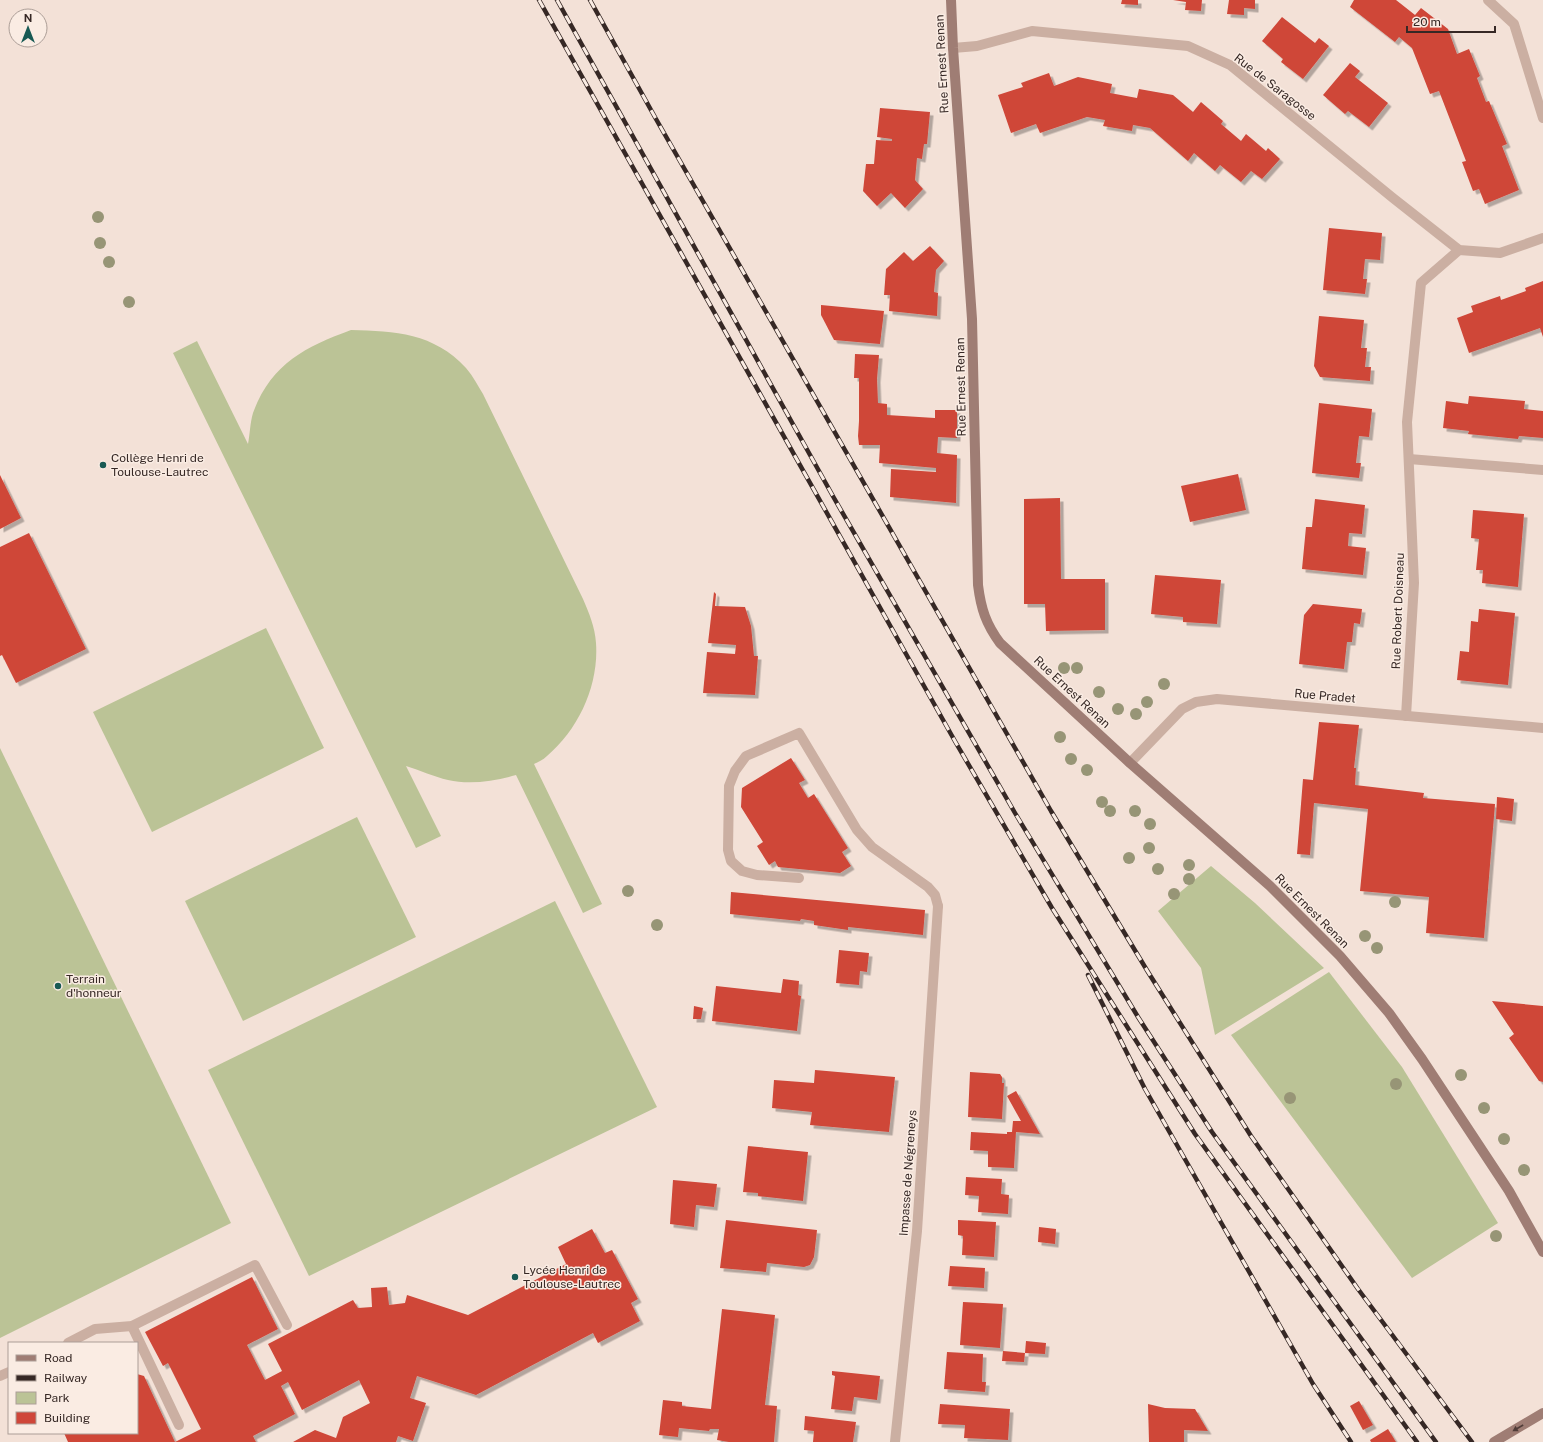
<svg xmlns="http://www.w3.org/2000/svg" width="1543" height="1442" viewBox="0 0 1543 1442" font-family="'Public Sans',sans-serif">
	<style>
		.green { fill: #bbc396 }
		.building { fill: #cf4639; filter: url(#shadow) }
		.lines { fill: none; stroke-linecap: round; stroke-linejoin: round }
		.lane { stroke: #cbafa2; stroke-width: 10 }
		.street { stroke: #cbafa2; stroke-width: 10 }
		.secondary { stroke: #9f7d74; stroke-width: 10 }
		.rail-casing { stroke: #362825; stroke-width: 4.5 }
		.rail { stroke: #faece3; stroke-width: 3; stroke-dasharray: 9; stroke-linecap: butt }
		.tree { fill: #979576 }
		.oneway { fill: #503d39 }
		.poi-dot { fill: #185a54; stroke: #faece3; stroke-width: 1.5 }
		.labels { text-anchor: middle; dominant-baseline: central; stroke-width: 3; stroke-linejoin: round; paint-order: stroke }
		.street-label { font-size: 12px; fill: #362825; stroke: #faece3 }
		.poi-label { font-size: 12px; fill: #362825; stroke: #faece3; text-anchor: start }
	</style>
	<defs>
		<filter id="shadow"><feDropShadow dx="3.5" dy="3.5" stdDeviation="0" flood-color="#0004"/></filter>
	</defs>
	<rect width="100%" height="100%" fill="#f3e1d7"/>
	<g class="green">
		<path d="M351 330C395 331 434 333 466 368 473 376 478 386 483 394L583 599C589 613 595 627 596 643 599 685 579 729 547 756 543 760 538 762 534 764L602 904 583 913 516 775C495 781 470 785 448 780 434 777 420 770 406 766L441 836 416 848 173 353 197 341 248 444C250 434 250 423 253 413 271 364 305 347 351 330Z"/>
		<path d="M266 628 324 748 152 832 93 712Z"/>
		<path d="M0 748 231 1223 0 1338Z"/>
		<path d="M357 817 416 937 243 1021 185 901Z"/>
		<path d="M1211 866 1255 903 1324 968 1215 1035 1201 968 1158 911Z"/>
		<path d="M555 901 657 1107 309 1276 208 1070Z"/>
		<path d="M1329 972 1402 1067 1498 1223 1412 1278 1231 1035Z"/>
	</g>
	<g class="building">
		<path d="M1122 0H1138V5L1121 4Z"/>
		<path d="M1173 0H1202L1201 11 1185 10 1186 2Z"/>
		<path d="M1229 0H1255V9L1244 8V15L1227 14Z"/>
		<path d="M1354 0H1396L1415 15 1421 8 1448 29 1457 54 1469 49 1480 76 1477 78 1486 102 1489 101 1507 144 1502 146 1519 190 1485 204 1479 189 1473 191 1462 162 1466 161 1439 91 1430 94 1412 48 1399 37 1395 42 1350 7Z"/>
		<path d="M1282 17 1315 43 1319 38 1329 46 1303 79 1281 62 1283 59 1262 41Z"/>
		<path d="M1350 63 1360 71 1355 77 1388 103 1369 127 1348 111 1345 114 1323 95Z"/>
		<path d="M1049 73 1054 86 1078 77 1112 84 1110 93 1137 98 1139 89 1173 95 1193 112 1201 102 1223 121 1221 124 1241 141 1246 134 1266 151 1268 148 1280 159 1262 179 1251 171 1241 182 1220 165 1215 171 1194 153 1188 161 1150 128 1133 125 1132 131 1103 126 1105 120 1087 117 1040 133 1036 124 1011 133 998 95 1023 87 1021 83Z"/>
		<path d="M880 108 930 112 927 144H924L922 159 917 158 915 180 923 189 905 208 891 193 877 206 863 191 866 164H874L876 140 892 141V139L877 137Z"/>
		<path d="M1329 228 1382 233 1380 260 1365 259 1363 279H1367L1365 294 1323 290Z"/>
		<path d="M930 246 944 261 936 270 934 292 938 293 937 316 889 311 890 295H884L886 269 904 252 913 261Z"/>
		<path d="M1543 281V337L1540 328 1469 353 1457 318 1473 312 1471 306 1500 296 1501 300 1526 291 1525 288Z"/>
		<path d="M821 305 884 311 880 344 834 340 821 315Z"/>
		<path d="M1319 316 1364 320 1361 348H1367L1365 367H1371L1370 381 1320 377 1314 366Z"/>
		<path d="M855 354 879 355 877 379 878 403 887 404V415L935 418V410H957V438L938 437 937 453 957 455 956 503 890 497 891 469 936 472V468L879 463 880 445H859L858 436 859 421V378H854Z"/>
		<path d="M1469 396 1525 401 1524 409 1543 411V438L1519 436 1518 439 1468 434 1469 431 1443 428 1446 401 1468 404Z"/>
		<path d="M1319 403 1372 409 1369 437 1359 436 1356 463H1361L1359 478 1312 473Z"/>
		<path d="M1238 474 1246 510 1190 522 1181 486Z"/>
		<path d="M0 475 21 518 0 529Z"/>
		<path d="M1060 498 1061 579H1105V630L1046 631 1045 604H1024V499Z"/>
		<path d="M1315 499 1365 505 1362 534 1349 533 1348 546 1366 548 1363 575 1302 569 1306 527H1312Z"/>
		<path d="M1473 510 1524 514 1518 587 1482 583 1483 570H1476L1479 539 1471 538Z"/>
		<path d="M29 533 86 649 16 683 2 655 0 656V547Z"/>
		<path d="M1155 575 1221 580 1217 624 1183 622V617L1151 614Z"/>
		<path d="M714 592 716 594 715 606 745 607 751 626 754 656H758L755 695 703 693 707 652 735 654 736 645 708 643Z"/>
		<path d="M1313 604 1362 609 1360 624 1354 623 1352 642H1347L1344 669 1299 664 1304 615Z"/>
		<path d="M1479 609 1515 613 1508 685 1457 680 1460 651 1469 652 1471 621 1478 622Z"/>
		<path d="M1319 722 1359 725 1354 768H1356L1355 785 1424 793 1423 798 1495 804 1484 938 1426 933 1429 897 1360 891 1368 809 1314 803 1310 855 1297 854 1303 779 1313 780Z"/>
		<path d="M791 758 805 780 799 783 808 798 814 794 848 848 842 852 851 866 840 873 778 867 775 861 769 865 757 846 763 842 741 807 742 788Z"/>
		<path d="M1497 797 1514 799 1512 821 1496 819Z"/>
		<path d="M731 892 925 910 923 935 848 927V930L814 925V921L801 919 800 921 730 914Z"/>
		<path d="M839 950 869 953 867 972 860 971 859 985 836 983Z"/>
		<path d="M783 979 799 981 798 995 801 996 797 1031 712 1021 716 986 781 993Z"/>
		<path d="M1492 1001 1543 1006V1082L1539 1081 1509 1038 1514 1034Z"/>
		<path d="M694 1006 703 1008 701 1019H693Z"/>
		<path d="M815 1070 895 1077 889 1132 810 1125 812 1112 772 1108 774 1080 814 1083Z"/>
		<path d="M970 1072 1000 1074 1002 1077V1083H1004L1002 1119 968 1117Z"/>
		<path d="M1016 1091 1040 1134 1016 1132 1014 1168 988 1167V1151L970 1150 971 1132 1007 1134V1132H1012L1013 1121H1021L1007 1096Z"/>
		<path d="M748 1146 808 1152 803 1201 758 1196V1193L743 1192Z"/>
		<path d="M966 1177 1002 1179 1001 1194 1009 1195 1008 1214 978 1212 979 1196 965 1195Z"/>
		<path d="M673 1180 717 1184 714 1207 696 1205 694 1227 670 1224Z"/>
		<path d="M726 1220 817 1230 814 1257 810 1265 804 1267 767 1263 766 1272 720 1268Z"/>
		<path d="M958 1220 996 1222 994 1257 962 1255 963 1236 958 1235Z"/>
		<path d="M1039 1227 1056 1229 1055 1244 1038 1242Z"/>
		<path d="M592 1229 605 1253 612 1250 638 1299 631 1303 640 1321 598 1343 593 1333 476 1395 417 1376 410 1398 426 1403 413 1441 398 1436 396 1442H293L315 1430 336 1438 343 1417 370 1403 359 1380 302 1410 288 1382 281 1386 295 1414 253 1436 256 1442H68L64 1433H137V1374L144 1376 175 1442 201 1429 168 1363 163 1366 145 1332 252 1277 278 1329 247 1345 265 1380 282 1371 268 1344 353 1300 358 1308 372 1307 371 1288 387 1287 389 1305 405 1303 407 1295 468 1315 566 1264 558 1247Z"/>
		<path d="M950 1266 985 1268 984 1288 948 1286Z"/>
		<path d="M963 1302 1003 1304 1000 1348 960 1345Z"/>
		<path d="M722 1309 775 1315 765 1405 777 1406 774 1442H729L717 1440 719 1429H710L709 1431 679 1428 678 1437 659 1435 663 1400 682 1402V1406L711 1409Z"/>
		<path d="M1026 1341 1046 1343 1045 1354 1025 1353Z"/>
		<path d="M1003 1351 1025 1353 1024 1362 1002 1361Z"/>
		<path d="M947 1352 983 1354 982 1382H986L985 1392 944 1389Z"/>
		<path d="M832 1371 880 1376 877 1400 854 1397 852 1411 831 1409 835 1376 832 1375Z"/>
		<path d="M1359 1401 1373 1425 1363 1430 1350 1406Z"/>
		<path d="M940 1404 1010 1409 1008 1440 964 1438 965 1425 938 1424Z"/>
		<path d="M1148 1404 1165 1408 1195 1409 1208 1431 1184 1430V1442H1149Z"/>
		<path d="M805 1416 856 1422 853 1442H813L814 1431 804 1430Z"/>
		<path d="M1388 1429 1396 1442H1371L1370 1440Z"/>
	</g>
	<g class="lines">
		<g class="lane">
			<path d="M799 878 757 875 742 871 731 861 728 850 729 786 735 771 746 756 799 733 857 830 872 847 928 887 935 895 938 906"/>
			<path d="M132 1326 179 1425"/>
			<path d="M68 1343 95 1329 132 1326 255 1265 287 1325"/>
			<path d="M0 1376 9 1372"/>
		</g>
		<g class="street">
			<path d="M1488 0 1514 24 1543 118"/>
			<path d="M953 48 977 46 1032 31 1188 46 1230 65 1393 198 1459 250 1500 253 1543 238"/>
			<path d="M1409 459 1543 470"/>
			<path d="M1406 716 1414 583 1407 422 1421 283 1459 250"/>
			<path d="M1130 763 1182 709 1196 702 1217 699 1543 728"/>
			<path d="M895 1442 917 1231 938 906"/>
		</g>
		<g class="secondary">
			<path d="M951 0 953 48 972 319 978 585C981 609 986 624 1000 643L1130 763 1270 886 1340 956 1389 1013 1422 1059 1509 1191 1543 1252"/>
			<path d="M1494 1442 1543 1413"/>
		</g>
		<defs>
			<g id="rail">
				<path d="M539 0 956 743 1052 908 1195 1134 1417 1442"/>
				<path d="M557 0 834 498 1015 813 1138 1017 1212 1132 1436 1442"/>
				<path d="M590 0 656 119 1051 811 1148 972 1251 1136 1358 1289 1472 1442"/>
				<path d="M1088 975 1145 1089 1313 1384 1351 1442"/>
			</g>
		</defs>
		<use href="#rail" class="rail-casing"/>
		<use href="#rail" class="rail"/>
	</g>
	<g class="tree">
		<circle cx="98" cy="217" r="6"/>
		<circle cx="100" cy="243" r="6"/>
		<circle cx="109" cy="262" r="6"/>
		<circle cx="129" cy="302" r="6"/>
		<circle cx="1064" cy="668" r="6"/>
		<circle cx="1077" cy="668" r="6"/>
		<circle cx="1164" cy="684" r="6"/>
		<circle cx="1099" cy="692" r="6"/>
		<circle cx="1147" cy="702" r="6"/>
		<circle cx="1118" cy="709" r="6"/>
		<circle cx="1136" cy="714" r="6"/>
		<circle cx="1060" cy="737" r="6"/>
		<circle cx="1071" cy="759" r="6"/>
		<circle cx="1087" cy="770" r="6"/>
		<circle cx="1102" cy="802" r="6"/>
		<circle cx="1110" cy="811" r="6"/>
		<circle cx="1135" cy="811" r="6"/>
		<circle cx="1150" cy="824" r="6"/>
		<circle cx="1149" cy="848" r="6"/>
		<circle cx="1129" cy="858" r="6"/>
		<circle cx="1189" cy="865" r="6"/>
		<circle cx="1158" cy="869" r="6"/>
		<circle cx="1189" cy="879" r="6"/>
		<circle cx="628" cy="891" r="6"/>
		<circle cx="1174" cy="894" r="6"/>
		<circle cx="1395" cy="902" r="6"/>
		<circle cx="657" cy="925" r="6"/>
		<circle cx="1365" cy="936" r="6"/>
		<circle cx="1377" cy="948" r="6"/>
		<circle cx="1461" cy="1075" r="6"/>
		<circle cx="1396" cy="1084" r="6"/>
		<circle cx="1290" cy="1098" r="6"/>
		<circle cx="1484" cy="1108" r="6"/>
		<circle cx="1504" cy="1139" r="6"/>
		<circle cx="1524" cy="1170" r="6"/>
		<circle cx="1496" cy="1236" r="6"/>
	</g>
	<defs><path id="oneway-solid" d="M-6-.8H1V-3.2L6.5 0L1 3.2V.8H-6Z"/></defs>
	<use class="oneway" href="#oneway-solid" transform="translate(1518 1428) rotate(150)"/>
	<g class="poi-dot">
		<circle cx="103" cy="465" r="4"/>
		<circle cx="58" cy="986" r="4"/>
		<circle cx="515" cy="1277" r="4"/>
	</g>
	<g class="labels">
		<g class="street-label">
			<text transform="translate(942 64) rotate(-93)">Rue Ernest Renan</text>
			<text transform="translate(1275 87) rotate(38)">Rue de Saragosse</text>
			<text transform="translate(961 387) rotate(-91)">Rue Ernest Renan</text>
			<text transform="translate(1398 611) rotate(-88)">Rue Robert Doisneau</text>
			<text transform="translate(1072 692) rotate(43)">Rue Ernest Renan</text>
			<text transform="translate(1325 696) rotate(5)">Rue Pradet</text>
			<text transform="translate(1312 911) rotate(45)">Rue Ernest Renan</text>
			<text transform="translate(908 1173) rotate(-86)">Impasse de Négreneys</text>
		</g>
		<g class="poi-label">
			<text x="111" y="458">Collège Henri de<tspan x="111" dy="14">Toulouse-Lautrec</tspan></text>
			<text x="66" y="979">Terrain<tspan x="66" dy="14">d'honneur</tspan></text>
			<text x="523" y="1270">Lycée Henri de<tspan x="523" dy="14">Toulouse-Lautrec</tspan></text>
		</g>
	</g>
	<rect x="8" y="1342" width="130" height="92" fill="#faece3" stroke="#ac9e97"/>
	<rect x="16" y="1355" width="20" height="6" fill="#9f7d74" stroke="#ac9e97"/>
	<text x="44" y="1362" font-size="12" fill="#362825">Road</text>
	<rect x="16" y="1375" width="20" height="6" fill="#362825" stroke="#ac9e97"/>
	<text x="44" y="1382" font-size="12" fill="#362825">Railway</text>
	<rect x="16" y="1392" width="20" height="12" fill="#bbc396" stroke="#ac9e97"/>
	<text x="44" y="1402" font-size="12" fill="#362825">Park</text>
	<rect x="16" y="1412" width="20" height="12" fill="#cf4639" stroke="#ac9e97"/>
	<text x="44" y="1422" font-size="12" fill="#362825">Building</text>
	<g transform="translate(28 28)"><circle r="19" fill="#faece3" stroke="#ac9e97"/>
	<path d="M0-3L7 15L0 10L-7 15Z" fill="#185a54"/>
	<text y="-6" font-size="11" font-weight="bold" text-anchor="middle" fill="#362825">N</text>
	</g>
	<path d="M1407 26v6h88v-6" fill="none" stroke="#362825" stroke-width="2"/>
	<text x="1413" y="26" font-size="12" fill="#362825" stroke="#faece3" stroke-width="3" paint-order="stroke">20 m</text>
</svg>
